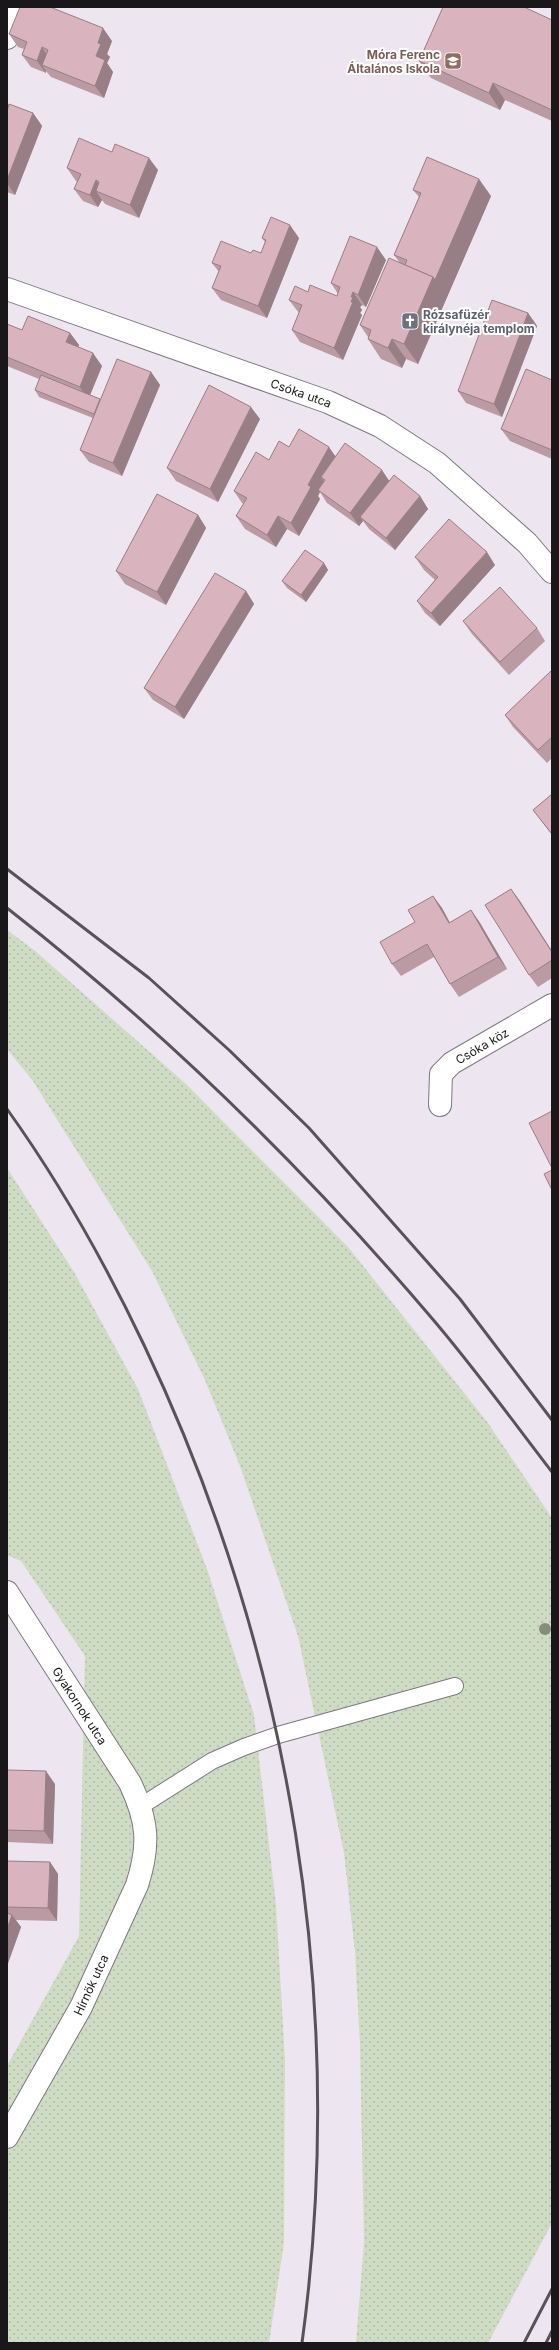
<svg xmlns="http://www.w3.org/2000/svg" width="559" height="2350" viewBox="0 0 559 2350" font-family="Inter,sans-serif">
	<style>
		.grass { fill: url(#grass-dots) }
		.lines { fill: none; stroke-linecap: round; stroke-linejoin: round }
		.service-casing { stroke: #7f7781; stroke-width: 18 }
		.minor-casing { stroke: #7f7781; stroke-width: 24 }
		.service { stroke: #fff; stroke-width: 16 }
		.minor { stroke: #fff; stroke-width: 22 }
		.rail { stroke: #585359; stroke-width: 3 }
		.tree { fill: #858e7a }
		.wall { fill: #bb9ba3 }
		.shaded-wall { fill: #987e85 }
		.building { fill: #d9b4be; stroke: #987e85 }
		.labels { text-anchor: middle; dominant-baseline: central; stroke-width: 4; stroke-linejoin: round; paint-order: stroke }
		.education-label { font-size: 12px; font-weight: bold; fill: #785e54; stroke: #fff; text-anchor: end }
		.worship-label { font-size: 12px; font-weight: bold; fill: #5b616d; stroke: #fff; text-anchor: start }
		.street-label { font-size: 12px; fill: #1a171b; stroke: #fff }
	</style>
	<defs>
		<pattern id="grass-dots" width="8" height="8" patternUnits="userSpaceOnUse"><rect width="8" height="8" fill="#cedcc4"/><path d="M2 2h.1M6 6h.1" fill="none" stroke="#b0bca8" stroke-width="1.8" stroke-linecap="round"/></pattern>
	</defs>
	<rect width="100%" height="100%" fill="#ede5ef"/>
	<g class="grass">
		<path d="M7 930 34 950 186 1084 348 1247 488 1423 552 1518V2223L488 2343H356L364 2242 360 2044 355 1952 344 1853 298 1636 240 1466 205 1380 152 1271 33 1081 7 1049Z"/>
		<path d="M7 1168 74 1272 138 1389 207 1569 254 1715 276 1905 285 2061 284 2242 269 2343H7V2066L79 1936 85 1656 21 1561 7 1555Z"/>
	</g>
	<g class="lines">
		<defs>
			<path id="service" d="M141 1806 212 1761 244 1747 278 1735 455 1686"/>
			<g id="minor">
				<path d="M7 38 19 7"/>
				<path id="s1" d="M7 289 328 402 380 426 437 463 527 543 552 572"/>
				<path id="s2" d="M440 1105 441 1074 452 1063 552 1005"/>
				<path id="s3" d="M7 1592 130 1783C148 1821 150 1845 137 1885L81 2007 7 2137"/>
			</g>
		</defs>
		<use href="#service" class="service-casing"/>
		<use href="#minor" class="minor-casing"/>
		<use href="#service" class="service"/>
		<use href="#minor" class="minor"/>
		<g class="rail">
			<path d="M7 869 149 978 229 1050 309 1128 460 1299 552 1420"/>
			<path d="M7 908C162 1029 303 1167 430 1316 473 1366 512 1420 552 1472"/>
			<path d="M7 1109C60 1183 105 1263 144 1345 291 1654 348 2004 302 2343"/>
			<path d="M524 2343 552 2289"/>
			<path d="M546 2343 552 2331"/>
		</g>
	</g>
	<circle class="tree" cx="545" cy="1629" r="6"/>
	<g class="wall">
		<path d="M552 20V121L505 100 500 110 431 78 419 61Z"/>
		<path d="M9 34 112 41 107 54 110 57 107 63 113 72 104 98 51 77 46 71V73L31 67 22 55 24 49 18 47Z"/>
		<path d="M7 111 33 113 42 126 15 195 7 192Z"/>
		<path d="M112 152 158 170 139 218 105 204 102 200 98 207 83 201 74 189 77 182 76 181 67 168Z"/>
		<path d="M413 190 491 196 418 364 406 359 402 368 381 359 368 339V337L360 325 400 263 394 255 419 197Z"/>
		<path d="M262 238H299L267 318 221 300 212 288 219 272 212 263 251 253H261L265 242Z"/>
		<path d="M386 260 366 307 362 305 360 307 362 310 360 313 362 315 343 360 300 342 292 330 299 313 289 300 308 292 337 296 338 294 331 283Z"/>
		<path d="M528 313 537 326 502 417 466 403 458 391Z"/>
		<path d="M7 324 22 330 70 333 79 345 78 347 102 366 90 395 100 399 151 372 160 385 122 476 89 462 80 450 93 418 39 397 35 390 39 379 7 366Z"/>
		<path d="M552 380V459L510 441 501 429Z"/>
		<path d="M260 419 218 502 176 481 167 468Z"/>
		<path d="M289 447 336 456 389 481 420 496 428 509 395 550 369 529 363 521 359 526 327 503 320 492 318 496 320 499 299 536 287 529 276 547 245 529 236 516 244 504 242 503 234 491 269 460Z"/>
		<path d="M198 515 206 528 166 605 125 584 116 571Z"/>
		<path d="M415 557 495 565 440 626 425 613 417 601 435 580 424 570Z"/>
		<path d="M324 563 328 570 306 602 287 588 282 581Z"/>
		<path d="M246 591 254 604 184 719 153 700 144 688Z"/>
		<path d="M463 621 537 628 545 641 509 675 472 634Z"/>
		<path d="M552 670V758L547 763 513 727 505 715Z"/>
		<path d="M552 794V835L533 810Z"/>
		<path d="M511 889 552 951V978L538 987 529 975Z"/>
		<path d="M433 896 442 908 450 923 471 910 480 923 507 969 459 997 450 984 434 957 401 976 392 964 415 922Z"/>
		<path d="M7 1770 55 1784 53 1844 7 1842Z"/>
		<path d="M7 1861 50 1862 58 1874 57 1921 16 1920 21 1927 7 1966Z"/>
	</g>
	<g class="shaded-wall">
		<path d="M103 28 112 41 107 54 110 57 107 63 113 72 104 98 95 86 96 56 98 43Z"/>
		<path d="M42 47 50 60 42 65 46 71V73L37 61Z"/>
		<path d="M493 83 505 100 500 110 489 93Z"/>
		<path d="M33 113 42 126 15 195 7 183V180Z"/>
		<path d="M149 158 158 170 139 218 130 205Z"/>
		<path d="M479 179 491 196 418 364 404 344 433 277Z"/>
		<path d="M96 180 105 193 96 191 102 200 98 207 90 195Z"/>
		<path d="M290 225 299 238 267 318 258 306Z"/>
		<path d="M377 247 386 260 366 307 358 295Z"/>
		<path d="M353 292 362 305 360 307 362 310 360 313 362 315 343 360 334 348 351 297Z"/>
		<path d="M528 313 537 326 502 417 494 404Z"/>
		<path d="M70 333 79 345 75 355 66 342Z"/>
		<path d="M392 339 406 359 402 368 388 348Z"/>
		<path d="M93 353 102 366 88 400 80 387Z"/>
		<path d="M151 372 160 385 122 476 113 463Z"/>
		<path d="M251 407 260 419 218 502 210 489Z"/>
		<path d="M329 447 338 460 325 480 321 477 325 483 318 490 320 492 318 496 320 499 299 536 291 523 308 485Z"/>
		<path d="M382 470 390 482 360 517 363 521 359 526 350 513Z"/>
		<path d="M420 496 428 509 395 550 386 538Z"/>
		<path d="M198 515 206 528 166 605 157 592Z"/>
		<path d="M278 516 287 529 276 547 267 535Z"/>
		<path d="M487 552 495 565 440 626 431 613Z"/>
		<path d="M324 563 328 570 306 602 301 595Z"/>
		<path d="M246 591 254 604 184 719 175 707Z"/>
		<path d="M511 889 520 901 552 951V952Z"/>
		<path d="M433 896 442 908 457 936 449 923Z"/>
		<path d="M471 910 480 923 507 969 498 957Z"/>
		<path d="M46 1771 55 1784 53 1844 44 1831Z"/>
		<path d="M50 1862 58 1874 57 1921 48 1908Z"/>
		<path d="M12 1915 21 1927 7 1966V1929Z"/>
	</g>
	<g class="building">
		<path d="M20 7H50L103 28 98 43 101 44 96 56 105 60 95 86 42 65 48 50 42 47 37 61 22 55 27 42 9 34Z"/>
		<path d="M443 7H524L552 20V110L493 83 489 93 419 61Z"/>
		<path d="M9 104 33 113 7 180V111Z"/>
		<path d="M79 138 112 152 115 144 149 158 130 205 96 191 99 182 96 180 90 195 74 189 81 174 67 168Z"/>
		<path d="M427 157 479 179 435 280 433 277 405 265 407 260 394 255 421 193 413 190Z"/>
		<path d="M271 217 290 225 258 306 212 288 221 266 212 263 221 241 251 253 253 250 261 253 266 240 262 238Z"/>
		<path d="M350 236 377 247 358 295 353 292 351 297H353L351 302H353L334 348 292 330 302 305 289 300 295 286 308 292 310 285 337 296 340 287 331 283Z"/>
		<path d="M389 258 433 277 404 344 392 339 388 348 368 339 371 330 360 325Z"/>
		<path d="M492 300 528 313 494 404 458 391Z"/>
		<path d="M28 316 70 333 66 342 93 353 80 387 7 357V324L22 330Z"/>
		<path d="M117 359 151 372 113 463 80 450Z"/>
		<path d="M526 369 552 380V450L501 429Z"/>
		<path d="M41 375 100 399 94 414 35 390Z"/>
		<path d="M209 385 251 407 210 489 167 468Z"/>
		<path d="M299 429 329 447 308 485 311 487 291 523 278 516 267 535 236 516 247 498 234 491 256 452 269 460 279 441 289 447Z"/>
		<path d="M345 443 382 470 350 513 318 490 325 480 321 477Z"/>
		<path d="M394 475 420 496 386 538 360 517Z"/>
		<path d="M157 494 198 515 157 592 116 571Z"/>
		<path d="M449 519 487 552 431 613 417 601 438 577 415 557Z"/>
		<path d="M305 550 324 563 301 595 282 581Z"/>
		<path d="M215 573 246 591 175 707 144 688Z"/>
		<path d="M500 587 537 628 500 662 463 621Z"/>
		<path d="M552 670V738V737L538 750 505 715Z"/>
		<path d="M552 794V834L533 810Z"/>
		<path d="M511 889 552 952V960L529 975 485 905Z"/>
		<path d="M433 896 449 923 471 910 498 957 450 984 427 944 392 964 380 942 415 922 408 910Z"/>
		<path d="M552 1111V1168L529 1123Z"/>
		<path d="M552 1170V1190L544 1174Z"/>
		<path d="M7 1770 46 1771 44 1831 7 1830Z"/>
		<path d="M7 1861 50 1862 48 1908 7 1907Z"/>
		<path d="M7 1913 12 1915 7 1929Z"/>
	</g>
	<defs>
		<symbol id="school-square" viewBox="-11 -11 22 22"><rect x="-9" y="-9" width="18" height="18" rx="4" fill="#8d6e63" stroke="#fff"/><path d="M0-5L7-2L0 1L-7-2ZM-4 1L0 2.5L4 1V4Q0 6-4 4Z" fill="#fff"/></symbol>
		<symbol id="church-square" viewBox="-11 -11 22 22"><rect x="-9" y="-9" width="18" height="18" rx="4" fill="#6b7280" stroke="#fff"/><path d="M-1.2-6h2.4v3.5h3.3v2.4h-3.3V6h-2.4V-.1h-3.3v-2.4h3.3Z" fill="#fff"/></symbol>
	</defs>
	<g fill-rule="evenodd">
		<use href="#school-square" x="443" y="51" width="20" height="20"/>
		<use href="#church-square" x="400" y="311" width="20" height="20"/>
	</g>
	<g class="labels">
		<g class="education-label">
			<text x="440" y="54">Móra Ferenc<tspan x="440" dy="14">Általános Iskola</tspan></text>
		</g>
		<g class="worship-label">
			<text x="423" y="314">Rózsafüzér<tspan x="423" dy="14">királynéja templom</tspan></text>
		</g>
		<g class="street-label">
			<text stroke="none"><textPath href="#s1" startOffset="312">Csóka utca</textPath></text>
			<text stroke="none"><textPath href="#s2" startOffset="81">Csóka köz</textPath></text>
			<text stroke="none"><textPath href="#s3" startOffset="135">Gyakornok utca</textPath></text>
			<text transform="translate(91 1985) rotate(-65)">Hírnök utca</text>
		</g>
	</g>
	<rect width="559" height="2350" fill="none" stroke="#1a171b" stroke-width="16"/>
</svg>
